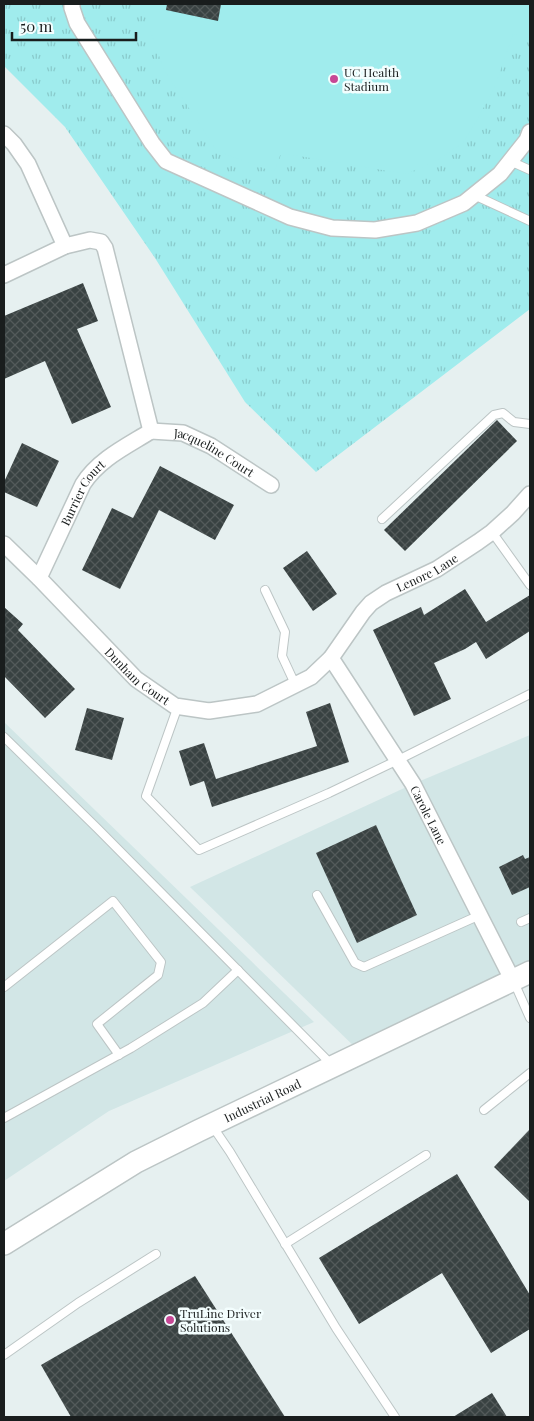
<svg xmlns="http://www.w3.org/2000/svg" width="534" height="1421" viewBox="0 0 534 1421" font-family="'Playfair Display',serif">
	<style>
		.built { fill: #d2e6e6 }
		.park { fill: url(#park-tufts) }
		.pitch { fill: #a0eced }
		.building { fill: url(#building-cross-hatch) }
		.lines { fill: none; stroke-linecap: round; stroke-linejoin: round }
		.lane-casing { stroke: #bcc5c5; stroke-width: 10 }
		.street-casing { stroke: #bcc5c5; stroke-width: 18 }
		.secondary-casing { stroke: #bcc5c5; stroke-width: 24 }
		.lane { stroke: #fff; stroke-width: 8 }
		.street { stroke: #fff; stroke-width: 15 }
		.secondary { stroke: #fff; stroke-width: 21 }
		.poi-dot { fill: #c74895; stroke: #f3fefe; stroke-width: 2 }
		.labels { text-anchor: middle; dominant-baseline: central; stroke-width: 5; stroke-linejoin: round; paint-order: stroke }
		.poi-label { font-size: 12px; fill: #191d1d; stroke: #f3fefe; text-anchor: start }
		.street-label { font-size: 12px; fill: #191d1d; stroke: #f3fefe }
	</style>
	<defs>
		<pattern id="park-tufts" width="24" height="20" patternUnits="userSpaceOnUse" patternTransform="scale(1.25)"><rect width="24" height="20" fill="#a0eced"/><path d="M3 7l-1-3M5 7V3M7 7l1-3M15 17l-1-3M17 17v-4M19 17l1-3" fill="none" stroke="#89cacb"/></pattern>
		<pattern id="building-cross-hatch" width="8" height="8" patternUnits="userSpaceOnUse" patternTransform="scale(1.25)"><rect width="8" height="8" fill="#394242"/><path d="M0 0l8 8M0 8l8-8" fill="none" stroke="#535a5a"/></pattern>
	</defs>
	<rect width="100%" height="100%" fill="#e6f0f0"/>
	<g class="built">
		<path d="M4 722 314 1022 109 1111 4 1181Z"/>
		<path d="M530 735V972L361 1053 190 887 413 784Z"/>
	</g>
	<path class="park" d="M4 4H530V309L316 472 245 402 155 258 65 127 4 66Z"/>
	<path class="pitch" d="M141 4H530V38L513 34 494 89 475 123 463 143 434 162 406 174 281 153 274 172 217 151 164 70Z"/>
	<g class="building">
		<path d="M167 4H221L218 21 166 10Z"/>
		<path d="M83 283 98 321 77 329 111 407 72 424 45 361 4 379V316Z"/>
		<path d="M497 420 517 441 405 551 384 530Z"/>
		<path d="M22 443 59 461 37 507 4 492V482Z"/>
		<path d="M160 466 234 505 215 540 159 510 120 589 82 570 112 508 133 518Z"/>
		<path d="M307 551 337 594 313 611 283 568Z"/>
		<path d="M465 589 486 622 530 595V631L486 659 476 642 465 649 434 663 451 699 414 716 373 630 421 607 424 615Z"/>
		<path d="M4 607 23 624 18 630 75 689 45 718 4 676Z"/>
		<path d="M330 703 349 762 212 807 204 781 190 786 179 751 204 743 216 779 317 746 306 712Z"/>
		<path d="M87 708 124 718 112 760 75 750Z"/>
		<path d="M376 825 417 915 357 943 316 853Z"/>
		<path d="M523 855 525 859 530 857V887L512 895 499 867Z"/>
		<path d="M530 1129V1202L494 1167Z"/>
		<path d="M457 1174 530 1295V1329L491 1353 442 1273 359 1324 319 1258Z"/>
		<path d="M195 1276 285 1417H71L41 1365Z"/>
		<path d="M492 1393 507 1417H453Z"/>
	</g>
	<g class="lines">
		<defs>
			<g id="lane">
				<path d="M510 161 530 170"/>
				<path d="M474 195 530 221"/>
				<path d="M382 519 494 415 503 413 514 422 530 424"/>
				<path d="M492 532 530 585"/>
				<path d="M265 590 285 632 282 656 295 684"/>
				<path d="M178 706 146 796 199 850 329 793 398 760 530 694"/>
				<path d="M4 737 97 828 332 1065"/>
				<path d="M317 895 355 963 364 967 480 915"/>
				<path d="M521 922 530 918"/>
				<path d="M514 982 530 1018"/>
				<path d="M4 987 113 901 161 962 158 975 97 1024 119 1055"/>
				<path d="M484 1110 530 1073"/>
				<path d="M4 1118 131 1048 203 1003 238 970"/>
				<path d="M213 1127 230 1152 336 1328 395 1417"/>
				<path d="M285 1244 426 1155"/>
				<path d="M4 1355 78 1303 156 1254"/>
			</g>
			<g id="street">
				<path d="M72 4V8L77 23 152 143 166 161 290 217 332 228 375 230 417 223 464 203 500 174 527 140 530 132"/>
				<path d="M4 134 14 144 28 164 65 246"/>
				<path d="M4 275 65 246 90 240 101 242 105 248 151 431"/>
				<path id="s1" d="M151 431 183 433 211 446 271 485"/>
				<path id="s2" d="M4 544 39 578 136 679 175 706 209 711 257 704 311 677 331 658 363 612 371 603 386 593 437 569 478 542 492 532 513 513 530 494"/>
				<path id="s3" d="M39 578 83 484C99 459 127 446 151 431"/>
				<path id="s4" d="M331 658 413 784 513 981"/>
			</g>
			<g id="secondary">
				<path id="s5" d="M4 1244 136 1162 198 1131 530 972"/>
			</g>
		</defs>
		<use href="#lane" class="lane-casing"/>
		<use href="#street" class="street-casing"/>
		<use href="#secondary" class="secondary-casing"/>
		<use href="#lane" class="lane"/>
		<use href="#street" class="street"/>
		<use href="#secondary" class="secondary"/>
	</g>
	<g class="poi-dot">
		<circle cx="334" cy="79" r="5"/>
		<circle cx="170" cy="1320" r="5"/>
	</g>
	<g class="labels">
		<g class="poi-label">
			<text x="344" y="72">UC Health<tspan x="344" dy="14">Stadium</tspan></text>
			<text x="180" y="1313">TruLine Driver<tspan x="180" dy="14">Solutions</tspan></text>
		</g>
		<g class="street-label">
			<text stroke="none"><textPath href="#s1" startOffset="68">Jacqueline Court</textPath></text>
			<text stroke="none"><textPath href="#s3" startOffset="96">Burrier Court</textPath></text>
			<text stroke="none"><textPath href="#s2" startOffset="539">Lenore Lane</textPath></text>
			<text stroke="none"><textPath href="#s2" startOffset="188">Dunham Court</textPath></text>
			<text stroke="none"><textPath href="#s4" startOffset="185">Carole Lane</textPath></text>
			<text stroke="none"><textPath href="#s5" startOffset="296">Industrial Road</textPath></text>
		</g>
	</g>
	<rect width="534" height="1421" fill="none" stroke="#191d1d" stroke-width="10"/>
	<path d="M12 32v8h124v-8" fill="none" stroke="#191d1d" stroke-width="2.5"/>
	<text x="20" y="32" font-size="15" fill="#191d1d" stroke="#f3fefe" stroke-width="4" paint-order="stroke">50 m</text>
</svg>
